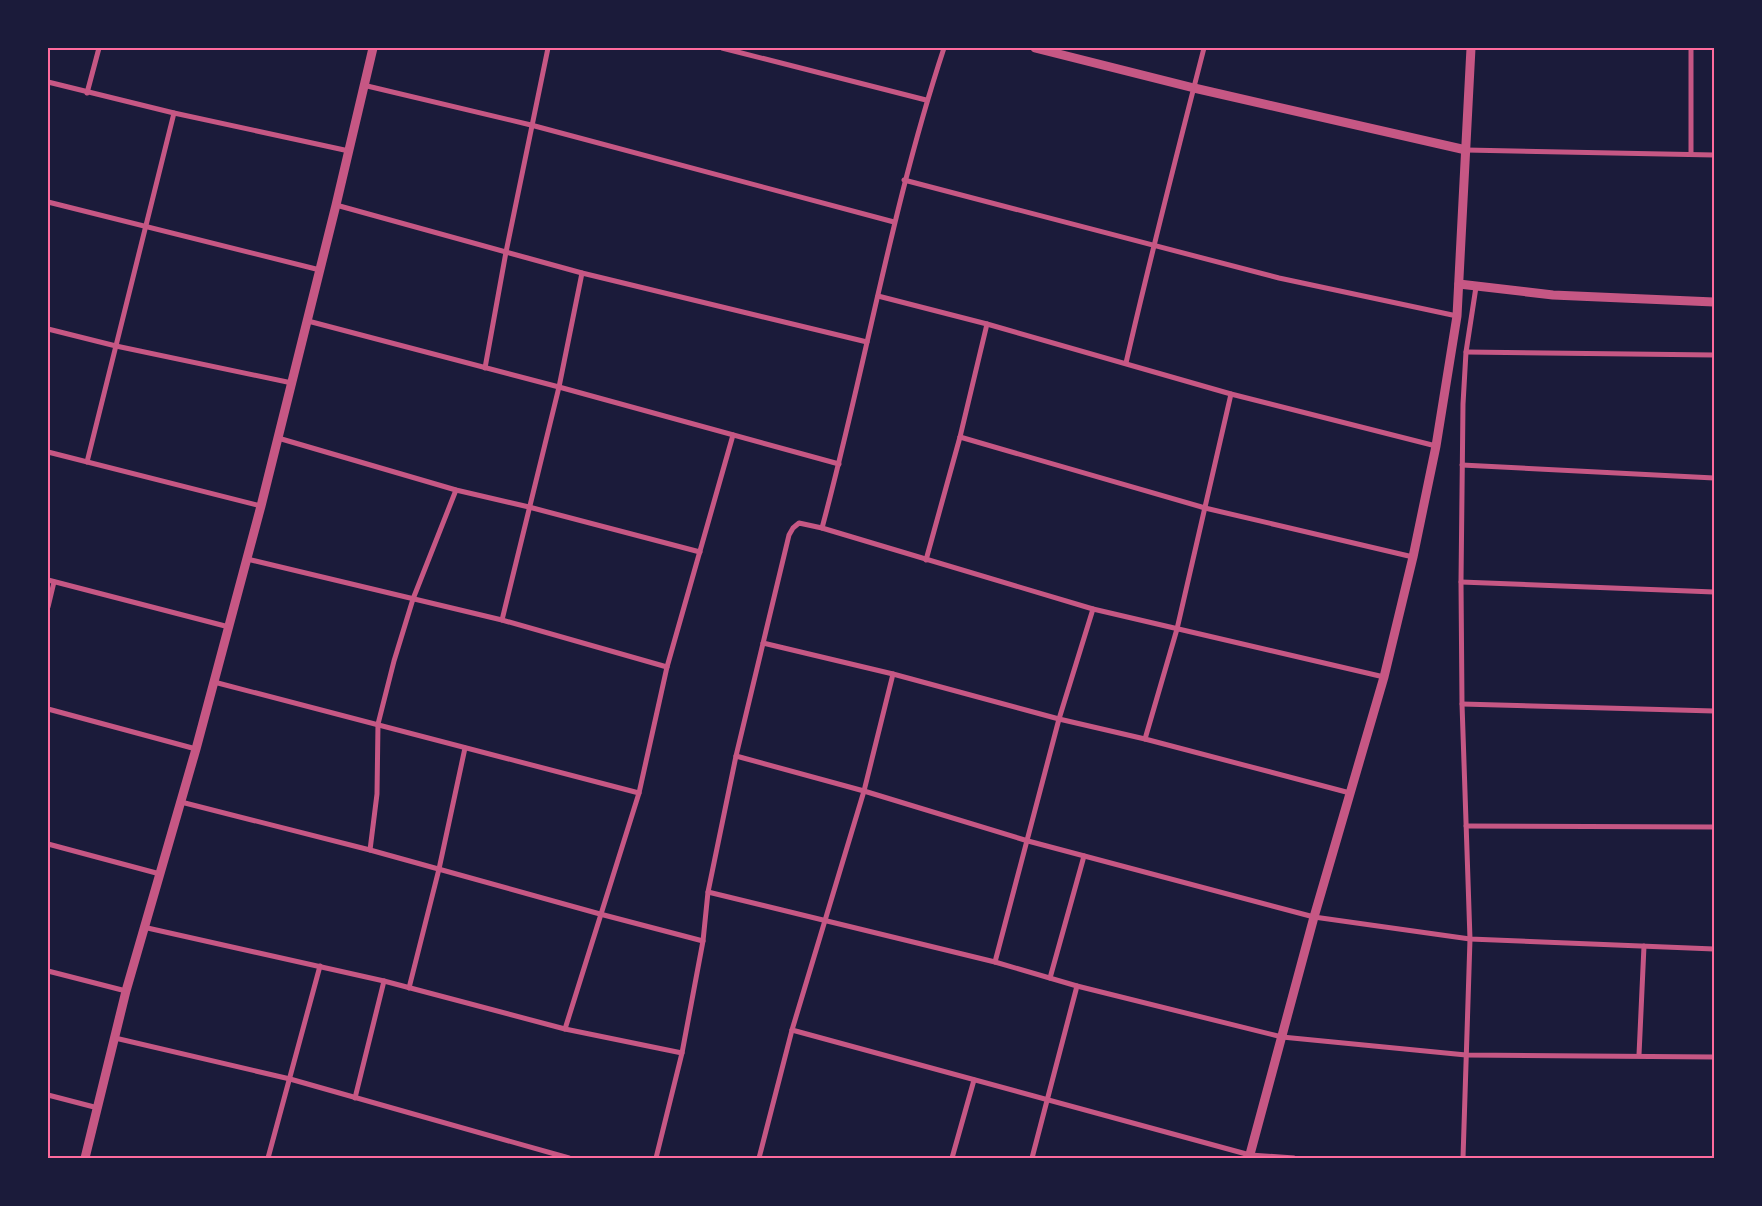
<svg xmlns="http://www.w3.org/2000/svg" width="1762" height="1206" viewBox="0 0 1762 1206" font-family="'DejaVu Sans',sans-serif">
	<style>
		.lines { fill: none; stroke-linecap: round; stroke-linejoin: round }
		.minor { stroke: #c65784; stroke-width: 5 }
		.tertiary { stroke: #c65784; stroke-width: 9 }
		.neatline { fill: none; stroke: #ff6b9d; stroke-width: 2 }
	</style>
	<rect width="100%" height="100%" fill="#1b1b3a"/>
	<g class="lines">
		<g class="minor">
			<path d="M722 48 926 100"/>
			<path d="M48 82 174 113 349 151"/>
			<path d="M363 85 531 125 894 222"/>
			<path d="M87 93 99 48"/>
			<path d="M1466 150 1714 155"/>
			<path d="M1691 154V48"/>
			<path d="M904 180 1279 278 1457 316"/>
			<path d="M48 202 320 270"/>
			<path d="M336 205 582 273 867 342"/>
			<path d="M878 296 987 324 1231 394 1436 446"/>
			<path d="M308 321 559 387 839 464"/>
			<path d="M48 329 116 346 292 383"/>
			<path d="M1466 352 1714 355"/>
			<path d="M1126 363C1150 258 1177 153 1204 48"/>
			<path d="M485 368 506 252 548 48"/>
			<path d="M960 437 1205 508 1413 557"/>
			<path d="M278 438 456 490 529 507 700 552"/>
			<path d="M48 452 261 506"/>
			<path d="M87 462 174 113"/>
			<path d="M1462 465 1714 478"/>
			<path d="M822 528C865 369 892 205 944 48"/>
			<path d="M247 559 502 620 667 667"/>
			<path d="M926 560 960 437 987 324"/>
			<path d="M48 580 229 627"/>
			<path d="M1461 582 1714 592"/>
			<path d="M48 607 54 582"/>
			<path d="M502 620 559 387 582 273"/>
			<path d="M763 643 893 674 1059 719 1145 739 1350 793"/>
			<path d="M214 682 639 793"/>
			<path d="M1462 704 1714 711"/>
			<path d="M48 709 196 749"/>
			<path d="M1145 739 1177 629 1231 394"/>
			<path d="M736 756 864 791 1028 841 1314 917 1470 939 1714 949"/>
			<path d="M181 802 370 850 600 914 703 941"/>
			<path d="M1466 826 1714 827"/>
			<path d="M48 844 160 874"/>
			<path d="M370 850 377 794 378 724 394 661 413 599 456 490"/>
			<path d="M708 892 995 962 1077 986 1282 1037 1466 1055 1714 1057"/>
			<path d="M143 927 384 981 565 1029 682 1053"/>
			<path d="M995 962 1059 719 1093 609"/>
			<path d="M48 971 126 991"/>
			<path d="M1050 978 1084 856"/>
			<path d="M409 988 439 869 465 748"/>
			<path d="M565 1029 639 793 667 667 733 435"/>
			<path d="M792 1030 1250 1155 1294 1158"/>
			<path d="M115 1038 290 1079 569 1158"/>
			<path d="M1639 1055 1644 946"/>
			<path d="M48 1095 98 1108"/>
			<path d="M355 1098 384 981"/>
			<path d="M268 1158 320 966"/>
			<path d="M656 1158 682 1053 703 941 708 892 736 756 789 535 793 528 799 523 822 528 1093 609 1384 677"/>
			<path d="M759 1158 792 1030 864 791 893 674"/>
			<path d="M952 1158 974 1080"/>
			<path d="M1032 1158 1077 986"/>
			<path d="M1463 1158 1470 939 1462 704 1461 582 1463 404 1466 352 1476 287"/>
		</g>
		<g class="tertiary">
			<path d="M1035 48 1194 88 1466 150"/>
			<path d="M1459 284 1553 295 1714 302"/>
			<path d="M85 1158 126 991 196 749 261 506 336 205 373 48"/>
			<path d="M1249 1158 1314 917 1384 677 1413 557 1436 446 1457 316 1471 48"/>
		</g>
	</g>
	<rect width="1762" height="1206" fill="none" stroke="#1b1b3a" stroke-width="98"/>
	<rect x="49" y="49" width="1664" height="1108" class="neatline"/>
</svg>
